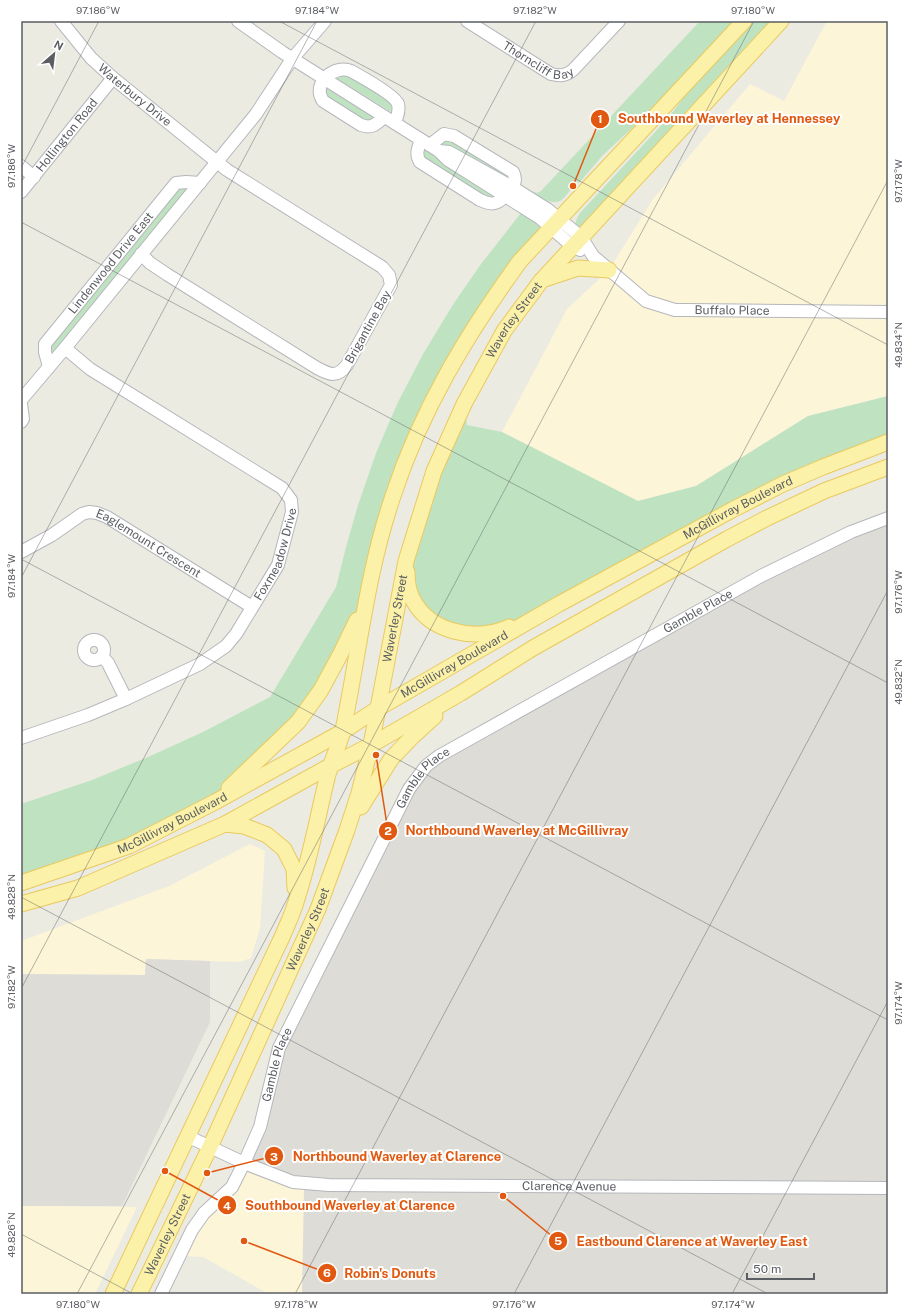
<svg xmlns="http://www.w3.org/2000/svg" width="909" height="1315" viewBox="0 0 909 1315" font-family="'Public Sans',sans-serif">
	<style>
		.commercial { fill: #fcf5d8 }
		.industrial { fill: #dedcd6 }
		.green { fill: #bfe3c1 }
		.lines { fill: none; stroke-linecap: round; stroke-linejoin: round }
		.minor-casing { stroke: #b5b7bc; stroke-width: 14 }
		.major-casing { stroke: #eac95e; stroke-width: 17 }
		.minor { stroke: #fff; stroke-width: 12 }
		.major { stroke: #fbf1a9; stroke-width: 15 }
		.ticks { fill: none; stroke: #5a5d62; stroke-width: 1; stroke-opacity: 0.45 }
		.labels { text-anchor: middle; dominant-baseline: central; stroke-width: 4; stroke-linejoin: round; paint-order: stroke }
		.street-label { font-size: 12px; fill: #5a5d62; stroke: #fff }
		.leader { fill: none; stroke: #e15910; stroke-width: 1.5 }
		.callout-dot { fill: #e15910; stroke: #fff; stroke-width: 1.5 }
		.mark-label { font-size: 12px; text-anchor: middle; font-weight: bold; fill: #fff }
		.callout-label { font-size: 13px; text-anchor: middle; font-weight: bold; fill: #e15910; stroke: #fff; stroke-width: 4; stroke-linejoin: round; paint-order: stroke }
		.neatline { fill: none; stroke: #5a5d62; stroke-width: 1.5 }
		.ticks-label { font-size: 10px; text-anchor: middle; fill: #5a5d62 }
	</style>
	<rect width="100%" height="100%" fill="#ecebe2"/>
	<g class="commercial">
		<path d="M827 21H888V396L808 416 696 486 638 501 502 432 567 309 609 270 653 199 750 84 784 101Z"/>
		<path d="M250 844 265 851 260 928 251 958 240 962 146 959 145 975 21 974V941L169 886Z"/>
		<path d="M244 1163 310 1183 302 1294 267 1293 203 1257 183 1256 198 1224Z"/>
		<path d="M21 1206H49L137 1207 95 1294H21Z"/>
	</g>
	<g class="industrial">
		<path d="M888 518V1294H302L304 1190 310 1183 244 1163 279 1048 426 766 761 576Z"/>
		<path d="M146 959 210 961V1022L122 1206H21V974L145 975Z"/>
	</g>
	<g class="green">
		<path d="M700 21H736L659 103 603 155 579 183 576 181 570 187 571 189C568 193 564 199 560 201 550 205 539 197 532 191L537 193 541 191Z"/>
		<path d="M752 21H776L584 226 578 228C573 224 577 218 580 213L668 118 698 79Z"/>
		<path d="M345 73 394 104 393 113 336 78 335 77Z"/>
		<path d="M326 88 375 118 370 124 330 102 324 89Z"/>
		<path d="M446 138 510 175V183L441 143Z"/>
		<path d="M422 149H424L495 197 493 201 425 161Z"/>
		<path d="M176 183H200L49 367 45 344Z"/>
		<path d="M524 209 554 224 520 261 420 426 366 601 321 690 215 802 21 883V804L92 780 148 757 203 732 270 697 336 587 346 547 358 505 376 453 398 402 423 354 454 303 481 264Z"/>
		<path d="M888 396V442L865 451 501 630 436 624 408 585 434 471 464 404 467 425 502 432 638 501 696 486 808 416Z"/>
	</g>
	<g class="lines">
		<defs>
			<g id="minor">
				<path id="s1" d="M61 21 91 58 113 78 227 170 382 267 389 275 391 285 347 365C337 378 330 375 317 368L168 275 150 263 141 254"/>
				<path d="M238 21 282 52 439 151 448 160 540 218 572 246 580 250"/>
				<path id="s2" d="M467 21 551 74C560 76 566 76 573 70L619 21"/>
				<path d="M384 117C376 124 372 129 361 125L323 101C311 84 334 64 351 71 360 76 395 95 398 104 400 110 397 117 395 123"/>
				<path d="M421 140C418 148 415 154 420 162L480 200C491 205 496 205 504 197"/>
				<path d="M430 145 444 134 454 136 513 172C516 178 516 182 512 187"/>
				<path id="s3" d="M439 151 449 152 512 187 547 209 581 237 593 256 646 301 675 310H688L888 312"/>
				<path d="M21 166 34 177"/>
				<path id="s4" d="M21 192 113 78"/>
				<path id="s5" d="M49 367 45 352V344L176 183 186 182 200 183"/>
				<path d="M21 400 65 348 256 114 292 59 325 21"/>
				<path d="M21 404 23 419 21 422"/>
				<path id="s6" d="M21 552 52 535 82 514 89 512 97 513 107 517 252 607"/>
				<circle cx="94" cy="650" r="10"/>
				<path d="M102 656 108 663 126 699"/>
				<path id="s7" d="M21 738 88 715 126 699 200 664 226 646 236 634 278 565 292 512 291 500 282 488 90 369 65 348"/>
				<path id="s8" d="M187 1136 244 1163 293 1182 329 1185 888 1188"/>
				<path id="s9" d="M161 1294 192 1230 204 1213 232 1187 244 1163 260 1127 279 1048 409 789 426 766 439 756 761 576 851 532 888 518"/>
			</g>
			<g id="major">
				<path d="M542 280 578 268 609 270"/>
				<path d="M407 572C407 581 408 590 412 598 429 633 476 642 509 627"/>
				<path d="M229 788 298 722 321 690 341 653 357 620"/>
				<path d="M361 807 391 759 412 737 435 716"/>
				<path d="M225 824 244 826 267 835 284 849 294 869 295 888"/>
				<path id="s10" d="M21 883 129 846 215 802 342 732 377 709 559 604 732 510 783 484 823 467 888 442"/>
				<path d="M21 904 78 888 225 824 330 766 371 745 461 693 533 648 727 539 767 518 824 491 888 467"/>
				<path d="M113 1294 283 935C287 925 292 915 295 905 309 864 317 820 327 778 331 762 339 746 343 730 359 652 367 572 393 496 421 410 467 334 520 261L744 21"/>
				<path id="s11" d="M139 1294 210 1147 318 909 347 830 359 793 371 745 406 561 434 471 464 404 504 331 541 281 781 21"/>
			</g>
		</defs>
		<use href="#minor" class="minor-casing"/>
		<use href="#major" class="major-casing"/>
		<use href="#minor" class="minor"/>
		<use href="#major" class="major"/>
	</g>
	<path class="ticks" d="M279 21 888 345M21 168 99 21M21 222 888 683M21 559 888 1020M21 578 317 21M21 897 768 1294M21 989 536 21M21 1234 133 1294M77 1294 754 21M295 1294 888 180M514 1294 888 590M732 1294 888 1001"/>
	<g class="labels">
		<g class="street-label">
			<text stroke="none"><textPath href="#s2" startOffset="83">Thorncliff Bay</textPath></text>
			<text stroke="none"><textPath href="#s1" startOffset="105">Waterbury Drive</textPath></text>
			<text stroke="none"><textPath href="#s4" startOffset="73">Hollington Road</textPath></text>
			<text stroke="none"><textPath href="#s5" startOffset="128">Lindenwood Drive East</textPath></text>
			<text stroke="none"><textPath href="#s3" startOffset="347">Buffalo Place</textPath></text>
			<text stroke="none"><textPath href="#s11" startOffset="1050">Waverley Street</textPath></text>
			<text transform="translate(368 327) rotate(-61)">Brigantine Bay</text>
			<text stroke="none"><textPath href="#s10" startOffset="811">McGillivray Boulevard</textPath></text>
			<text stroke="none"><textPath href="#s6" startOffset="147">Eaglemount Crescent</textPath></text>
			<text stroke="none"><textPath href="#s7" startOffset="331">Foxmeadow Drive</textPath></text>
			<text stroke="none"><textPath href="#s9" startOffset="909">Gamble Place</textPath></text>
			<text stroke="none"><textPath href="#s11" startOffset="726">Waverley Street</textPath></text>
			<text stroke="none"><textPath href="#s10" startOffset="487">McGillivray Boulevard</textPath></text>
			<text stroke="none"><textPath href="#s9" startOffset="585">Gamble Place</textPath></text>
			<text stroke="none"><textPath href="#s10" startOffset="163">McGillivray Boulevard</textPath></text>
			<text stroke="none"><textPath href="#s11" startOffset="402">Waverley Street</textPath></text>
			<text stroke="none"><textPath href="#s9" startOffset="261">Gamble Place</textPath></text>
			<text stroke="none"><textPath href="#s8" startOffset="392">Clarence Avenue</textPath></text>
			<text stroke="none"><textPath href="#s11" startOffset="66">Waverley Street</textPath></text>
		</g>
	</g>
	<path class="leader" d="M573 186L600 119M376 755L388 831M207 1173L274 1156M165 1171L227 1205M503 1196L558 1241M244 1241L327 1273"/>
	<g class="callout-dot">
		<circle cx="573" cy="186" r="4"/>
		<circle cx="376" cy="755" r="4"/>
		<circle cx="207" cy="1173" r="4"/>
		<circle cx="165" cy="1171" r="4"/>
		<circle cx="503" cy="1196" r="4"/>
		<circle cx="244" cy="1241" r="4"/>
		<circle cx="600" cy="119" r="10"/>
		<circle cx="388" cy="831" r="10"/>
		<circle cx="274" cy="1156" r="10"/>
		<circle cx="227" cy="1205" r="10"/>
		<circle cx="558" cy="1241" r="10"/>
		<circle cx="327" cy="1273" r="10"/>
	</g>
	<g class="mark-label">
		<text x="600" y="123">1</text>
		<text x="388" y="835">2</text>
		<text x="274" y="1161">3</text>
		<text x="227" y="1210">4</text>
		<text x="558" y="1245">5</text>
		<text x="327" y="1277">6</text>
	</g>
	<g class="callout-label">
		<text x="729" y="123">Southbound Waverley at Hennessey</text>
		<text x="517" y="835">Northbound Waverley at McGillivray</text>
		<text x="397" y="1161">Northbound Waverley at Clarence</text>
		<text x="350" y="1210">Southbound Waverley at Clarence</text>
		<text x="692" y="1246">Eastbound Clarence at Waverley East</text>
		<text x="390" y="1278">Robin's Donuts</text>
	</g>
	<rect width="909" height="1315" fill="none" stroke="#ffffff" stroke-width="44"/>
	<g transform="translate(54 54) rotate(28)" stroke="#ffffff" stroke-width="3" paint-order="stroke">
	<path d="M0-3L7 15L0 10L-7 15Z" fill="#5a5d62"/>
	<text y="-6" font-size="11" font-weight="bold" text-anchor="middle" fill="#5a5d62">N</text>
	</g>
	<path d="M747 1273v6h67v-6" fill="none" stroke="#5a5d62" stroke-width="2"/>
	<text x="753" y="1273" font-size="12" fill="#5a5d62" stroke="#ffffff" stroke-width="3" paint-order="stroke">50 m</text>
	<rect x="22" y="22" width="865" height="1271" class="neatline"/>
	<g class="ticks-label">
		<text x="98" y="14">97.186°W</text>
		<text x="317" y="14">97.184°W</text>
		<text x="535" y="14">97.182°W</text>
		<text x="753" y="14">97.180°W</text>
		<text transform="translate(11 166) rotate(-90)" y="4">97.186°W</text>
		<text transform="translate(898 181) rotate(-90)" y="4">97.178°W</text>
		<text transform="translate(898 345) rotate(-90)" y="4">49.834°N</text>
		<text transform="translate(11 576) rotate(-90)" y="4">97.184°W</text>
		<text transform="translate(898 592) rotate(-90)" y="4">97.176°W</text>
		<text transform="translate(898 682) rotate(-90)" y="4">49.832°N</text>
		<text transform="translate(11 897) rotate(-90)" y="4">49.828°N</text>
		<text transform="translate(11 987) rotate(-90)" y="4">97.182°W</text>
		<text transform="translate(898 1003) rotate(-90)" y="4">97.174°W</text>
		<text transform="translate(11 1235) rotate(-90)" y="4">49.826°N</text>
		<text x="78" y="1308">97.180°W</text>
		<text x="296" y="1308">97.178°W</text>
		<text x="514" y="1308">97.176°W</text>
		<text x="733" y="1308">97.174°W</text>
	</g>
</svg>
